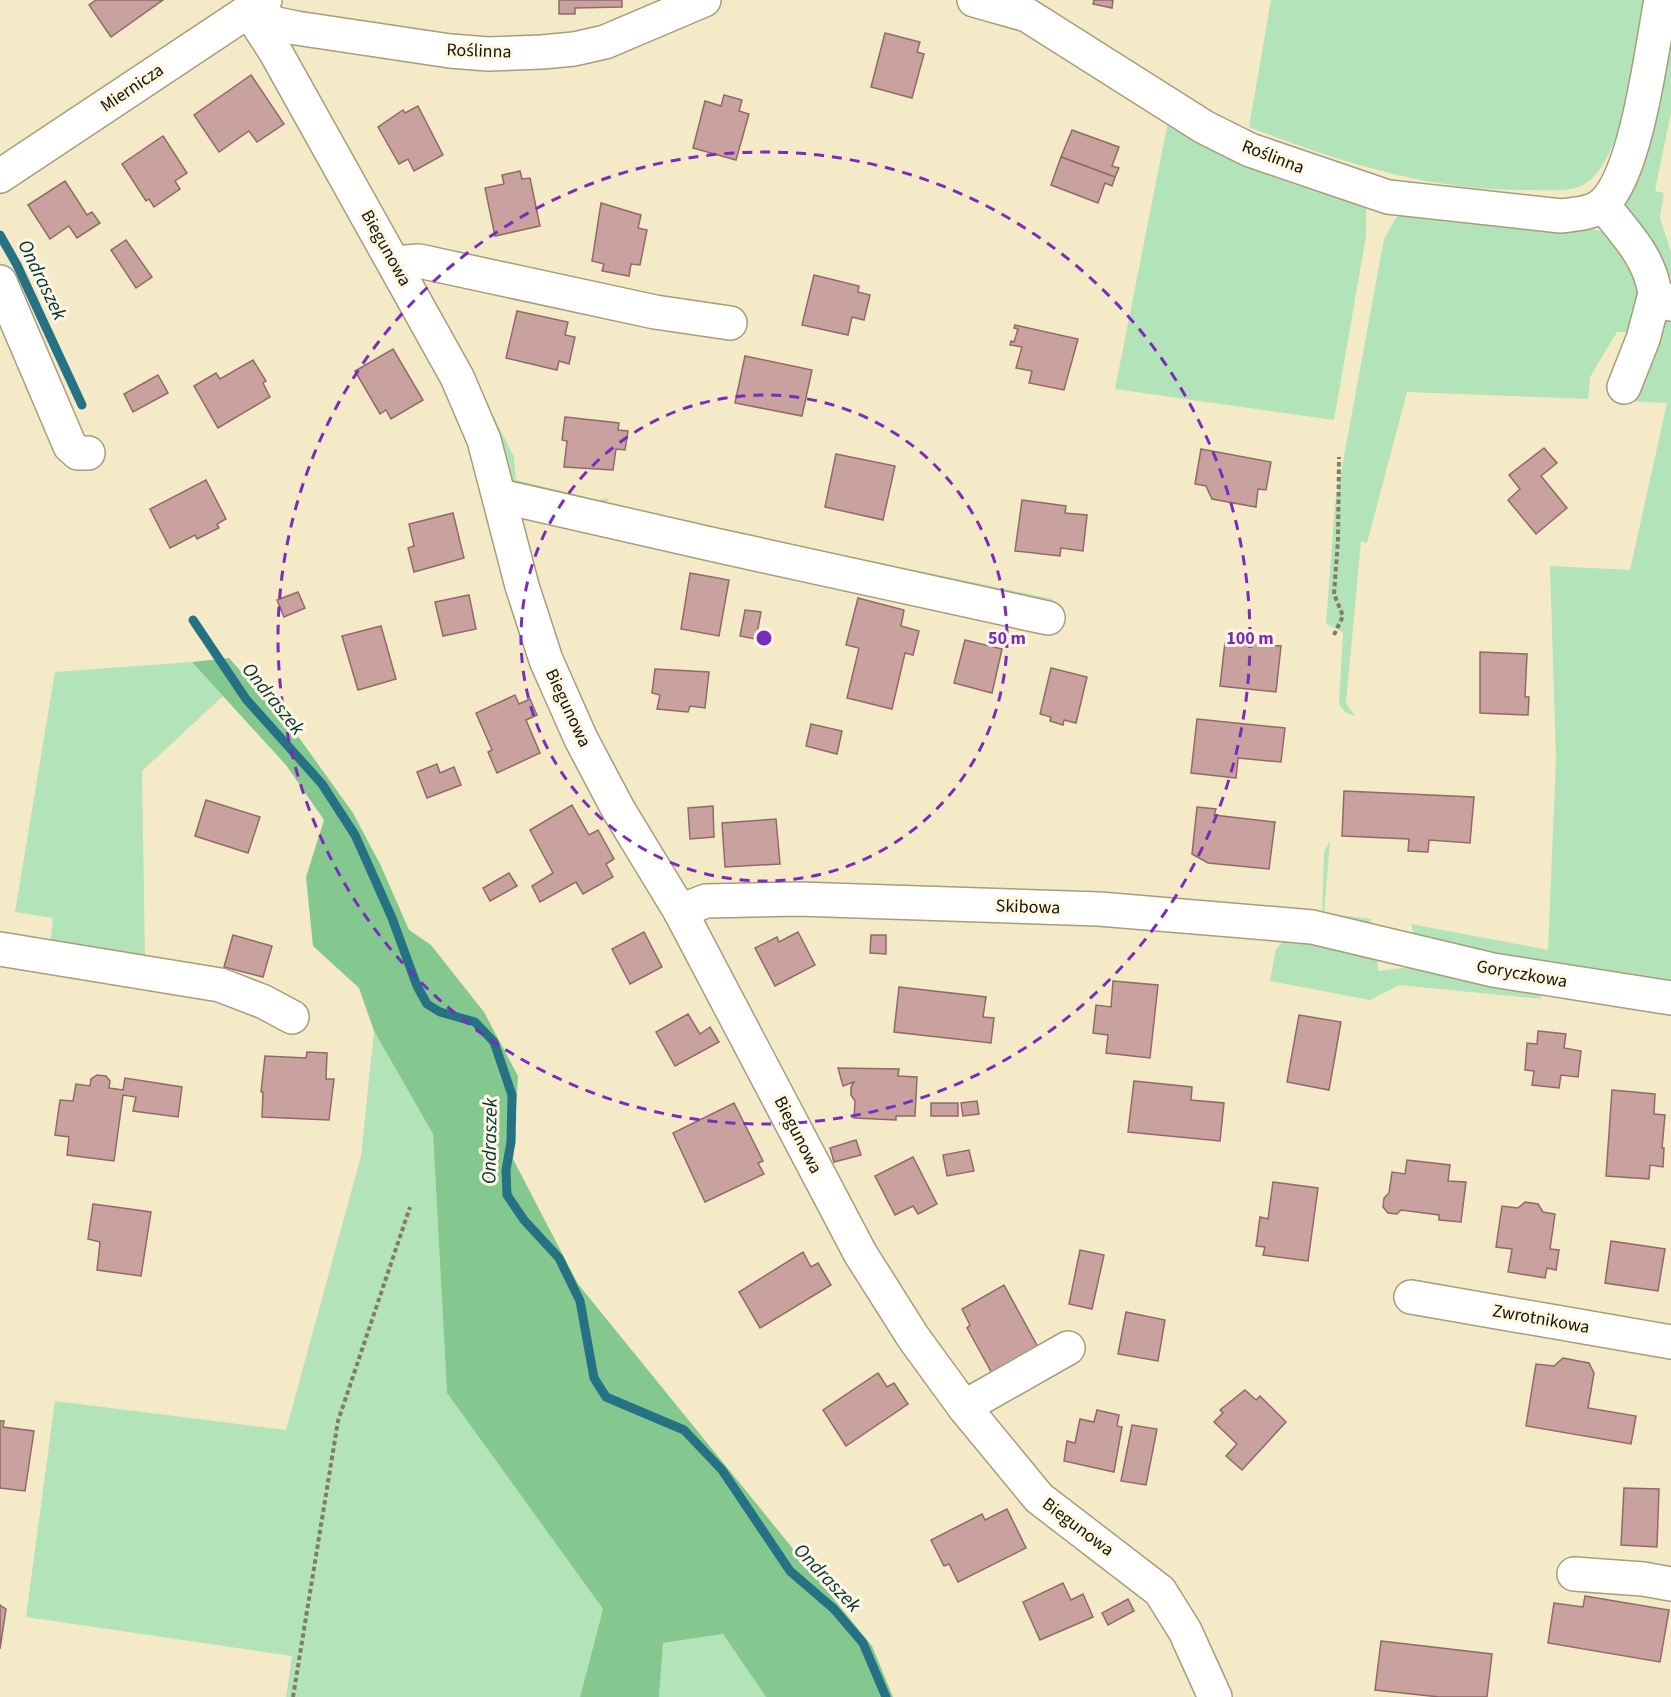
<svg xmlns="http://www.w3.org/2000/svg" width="1671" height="1697" viewBox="0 0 1671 1697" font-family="'Source Sans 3',sans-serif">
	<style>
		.green { fill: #b2e3b9 }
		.forest { fill: #84c88f }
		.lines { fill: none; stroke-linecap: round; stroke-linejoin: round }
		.stream { stroke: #247284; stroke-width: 9 }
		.building { fill: #c9a19e; stroke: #8f6a68; stroke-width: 1.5 }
		.minor-casing { stroke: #a79c7b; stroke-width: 36 }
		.path { stroke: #837c65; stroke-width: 4; stroke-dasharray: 4.5 3; stroke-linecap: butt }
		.minor { stroke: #fff; stroke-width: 33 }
		.ring { fill: none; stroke: #7b2cbf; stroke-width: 3; stroke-dasharray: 10 8 }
		.labels { text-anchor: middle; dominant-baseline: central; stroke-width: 6; stroke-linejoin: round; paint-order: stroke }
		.street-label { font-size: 18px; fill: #171307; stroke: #fef7e2 }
		.water-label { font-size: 20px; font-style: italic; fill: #003240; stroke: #fef7e2 }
		.centre { fill: #7b2cbf; stroke: #fef7e2; stroke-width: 3 }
		.ring-label { font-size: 18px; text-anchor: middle; font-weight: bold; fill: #7b2cbf; stroke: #fef7e2; stroke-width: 6; stroke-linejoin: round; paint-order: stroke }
	</style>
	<rect width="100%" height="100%" fill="#f5eac7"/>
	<g class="green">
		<path d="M1271 0H1651C1642 41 1622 158 1588 182 1573 193 1552 190 1535 190 1432 192 1343 163 1249 127Z"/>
		<path d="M1671 3V112L1655 191 1664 193 1660 218 1671 252V277C1651 265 1627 219 1625 196Z"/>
		<path d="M1169 117 1361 201 1366 209V236L1334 420 1115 389Z"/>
		<path d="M1405 211 1580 226 1600 231 1616 240 1643 295 1628 332H1617L1590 377 1588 399 1407 392 1367 543 1361 541 1346 703 1355 716 1345 712 1339 704 1343 632 1326 624 1335 505 1384 239 1396 218Z"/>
		<path d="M1671 316V988L1415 939 1411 924 1548 950 1556 759 1550 566 1630 570 1667 403 1628 401 1658 323Z"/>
		<path d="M472 374 514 457 516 480 598 500 609 498 605 505 519 489 511 479Z"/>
		<path d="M853 557 1053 599 1045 607 859 567Z"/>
		<path d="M192 662 223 696 142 771 145 960 50 948 53 918 15 912 55 672Z"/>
		<path d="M1330 841 1324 913 1372 919 1369 924 1322 915 1324 852Z"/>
		<path d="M1285 939 1378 952V971L1420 966 1538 988 1541 999 1399 985 1370 1000 1270 981 1276 949Z"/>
		<path d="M374 1031 433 1134 447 1393 603 1609 580 1697H286L292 1656 26 1617 55 1401 286 1430 361 1156Z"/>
		<path d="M724 1634 766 1697H659L663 1643Z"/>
	</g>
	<path class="forest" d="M229 658 300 739 353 813 381 866 409 930 431 945 484 1012 518 1076 513 1159 578 1284 872 1646 893 1697H766L723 1634 663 1643 659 1697H580L603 1609 447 1393 433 1134 374 1031 359 988 313 946 306 877 324 820 286 765 192 662Z"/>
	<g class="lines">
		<g class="stream">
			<path d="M0 235 17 265 82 405"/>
			<path d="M193 620 246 699 322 784 355 835 392 918 417 986 427 1004 440 1012 475 1022 494 1042 512 1095 511 1142 506 1170 507 1195 524 1220 559 1258 580 1301 594 1378 606 1397 684 1430 722 1470 790 1571 834 1609 863 1643 886 1697"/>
		</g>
	</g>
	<g class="building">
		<path d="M96 0H163L111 37 89 5Z"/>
		<path d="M559 0H622V7L575 8V14H559Z"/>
		<path d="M1094 0H1113L1112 8 1093 4Z"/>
		<path d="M885 33 920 42 917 52 924 54 912 98 871 87Z"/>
		<path d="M251 75 284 124 257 142 249 131 219 152 194 115Z"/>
		<path d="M724 95 742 100 739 111 749 114 736 160 693 148 705 101 721 106Z"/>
		<path d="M418 106 443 155 414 171 408 159 399 164 378 127 403 110 405 113Z"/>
		<path d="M1072 130 1119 147 1112 166 1119 168 1115 177 1061 157Z"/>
		<path d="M163 136 187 173 175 181 180 189 154 207 149 199 146 201 122 164Z"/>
		<path d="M1061 157 1115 177 1112 186 1105 183 1098 203 1051 185Z"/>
		<path d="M520 171 522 179 530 178 540 226 495 236 485 188 504 184 502 175Z"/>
		<path d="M65 181 87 215 92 212 100 223 77 238 69 226 50 239 28 205Z"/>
		<path d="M601 203 641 215 638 228 647 230 640 265 631 264 629 276 602 271 604 264 592 261Z"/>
		<path d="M126 240 152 277 136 288 111 250Z"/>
		<path d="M814 275 859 286 858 292 870 295 864 320 852 317 848 335 802 325Z"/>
		<path d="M517 311 568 322 565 335 575 337 569 364 559 361 557 370 506 358Z"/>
		<path d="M1015 325 1078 339 1064 390 1029 383 1032 371 1016 368 1022 347 1010 345 1011 341 1014 342 1018 329 1014 328Z"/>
		<path d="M393 349 423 400 391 419 386 410 380 414 355 371Z"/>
		<path d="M745 356 812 370 802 416 735 403Z"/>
		<path d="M253 360 266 381 263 383 270 397 218 428 194 386 216 373 220 379Z"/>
		<path d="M158 375 168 393 133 412 124 394Z"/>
		<path d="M565 417 619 423 618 430 628 431 625 450 616 449 613 470 564 467 567 441 562 440Z"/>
		<path d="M1544 448 1557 463 1541 476 1567 508 1536 534 1508 500 1520 489 1509 475Z"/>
		<path d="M1201 449 1271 462 1266 490 1258 489 1256 507 1212 499 1206 486 1195 484Z"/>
		<path d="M836 454 895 466 883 520 825 507Z"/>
		<path d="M206 480 226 519 217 524 219 528 197 539 195 535 170 548 150 509Z"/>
		<path d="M1022 500 1066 506 1065 513 1087 515 1083 551 1061 548 1060 556 1015 551Z"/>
		<path d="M453 513 464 558 414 572 408 548 414 546 409 524Z"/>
		<path d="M690 573 729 580 719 636 681 629Z"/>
		<path d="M298 592 305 608 284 617 277 600Z"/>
		<path d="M469 595 476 629 443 636 435 602Z"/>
		<path d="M858 598 904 610 901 626 919 631 913 655 905 653 892 709 847 698 859 648 846 645Z"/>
		<path d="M745 610 761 612 756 639 740 636Z"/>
		<path d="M381 626 396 679 358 690 342 636Z"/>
		<path d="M965 640 1002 649 992 693 954 683Z"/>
		<path d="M1225 642 1281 646 1276 692 1220 686Z"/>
		<path d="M1480 652 1527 654 1525 697H1529L1528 715 1480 713Z"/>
		<path d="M1051 668 1087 677 1076 723 1064 720 1063 725 1050 721 1051 717 1040 714Z"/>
		<path d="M655 669 709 672 705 708 690 706 688 712 657 709 660 695 652 693Z"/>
		<path d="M515 695 519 704 530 699 537 715 526 720 540 753 497 773 488 752 492 750 476 713Z"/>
		<path d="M1197 719 1285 728 1281 762 1238 758 1236 778 1191 773Z"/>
		<path d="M811 724 842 731 837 754 806 746Z"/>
		<path d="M437 764 440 773 454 767 461 785 427 798 417 772Z"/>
		<path d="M1344 791 1474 797 1470 843 1429 840 1428 852 1408 851 1409 839 1342 836Z"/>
		<path d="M206 800 260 817 248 853 195 836Z"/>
		<path d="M572 805 589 835 598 830 614 859 606 864 613 877 583 894 576 882 540 902 532 886 553 873 530 830Z"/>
		<path d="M713 806 714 837 690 839 688 808Z"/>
		<path d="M1197 807 1216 809 1214 815 1275 822 1269 869 1208 863 1192 854Z"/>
		<path d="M776 819 780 864 725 867 722 823Z"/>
		<path d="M509 873 517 886 490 901 483 888Z"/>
		<path d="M644 932 662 967 630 984 612 949Z"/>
		<path d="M798 932 815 965 775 986 755 948 777 937 779 942Z"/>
		<path d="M233 935 272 946 263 977 224 967Z"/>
		<path d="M871 935H886V954L870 953Z"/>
		<path d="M1113 981 1158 985 1150 1058 1106 1053 1108 1035 1093 1033 1096 1005 1111 1007Z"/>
		<path d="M899 987 986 997 983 1017 994 1018 991 1043 894 1032Z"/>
		<path d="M688 1014 700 1034 710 1027 719 1042 675 1066 656 1032Z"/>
		<path d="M1299 1015 1341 1022 1329 1090 1287 1082Z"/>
		<path d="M1538 1031 1566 1034 1564 1048 1581 1051 1578 1077 1561 1075 1559 1088 1532 1085 1534 1071 1525 1070 1527 1043 1537 1044Z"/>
		<path d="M307 1052 327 1053 326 1079H334L329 1120 262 1117 263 1092H261L265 1056 306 1058Z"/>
		<path d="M838 1068 899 1069 898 1076 917 1077 915 1116H896V1120L854 1118 855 1101 851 1095V1087L854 1082 843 1086Z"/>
		<path d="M97 1075 106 1076 110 1081 109 1088 123 1090 125 1078 182 1087 178 1117 133 1111 136 1097 123 1095 114 1161 67 1155 69 1137 55 1135 60 1100 73 1101 76 1084 90 1086 91 1079Z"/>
		<path d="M1134 1081 1192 1087 1191 1100 1224 1103 1220 1141 1128 1132Z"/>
		<path d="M1612 1090 1655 1094 1654 1114 1665 1115 1662 1148H1664L1663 1167 1650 1165 1649 1179 1606 1176Z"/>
		<path d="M977 1101 979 1114 963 1116 961 1103Z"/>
		<path d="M734 1103 763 1161 758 1163 764 1174 705 1202 673 1133Z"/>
		<rect x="931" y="1103" width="27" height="13"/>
		<path d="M856 1140 861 1155 834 1162 830 1148Z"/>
		<path d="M969 1150 974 1171 947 1176 943 1155Z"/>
		<path d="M913 1157 937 1204 918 1214 913 1206 895 1215 875 1176Z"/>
		<path d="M1407 1160 1450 1165 1448 1181 1466 1182 1461 1222 1439 1220V1215L1401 1210 1397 1214 1388 1213 1383 1207 1384 1198 1389 1193 1392 1172 1405 1174Z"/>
		<path d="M1273 1182 1318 1188 1308 1261 1263 1255 1265 1247 1256 1246 1260 1217 1268 1219Z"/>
		<path d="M1525 1202 1538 1204 1543 1212 1555 1214 1550 1249 1559 1250 1556 1270 1547 1268 1545 1278 1508 1272 1512 1249 1496 1247 1502 1206 1518 1208Z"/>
		<path d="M93 1204 151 1212 141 1276 97 1270 100 1242 88 1239Z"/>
		<path d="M1611 1241 1665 1249 1658 1291 1605 1283Z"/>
		<path d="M1080 1250 1104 1255 1092 1309 1069 1304Z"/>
		<path d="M803 1252 811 1267 818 1263 831 1285 760 1328 739 1292Z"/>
		<path d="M1004 1285 1039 1349 993 1375 967 1328 970 1325 962 1309Z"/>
		<path d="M1126 1312 1165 1320 1158 1361 1118 1354Z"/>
		<path d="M1563 1358 1589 1363 1594 1373 1588 1408 1636 1416 1631 1444 1526 1426 1536 1364 1554 1366Z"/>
		<path d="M878 1373 887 1387 894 1383 908 1404 846 1446 823 1410Z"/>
		<path d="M1245 1390 1256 1400 1260 1396 1286 1422 1242 1470 1226 1456 1237 1444 1214 1422 1223 1413 1220 1410Z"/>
		<path d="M1097 1410 1119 1415 1117 1426 1122 1427 1114 1472 1064 1461 1067 1441 1075 1443 1080 1419 1094 1422Z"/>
		<path d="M0 1421H4L3 1427 34 1431 25 1491 0 1488Z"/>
		<path d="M1132 1425 1157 1429 1146 1485 1121 1481Z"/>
		<path d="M1624 1488 1659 1489 1657 1547 1621 1545Z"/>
		<path d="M1007 1509 1026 1548 958 1582 949 1564 944 1566 931 1540 982 1514 985 1520Z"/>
		<path d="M1063 1583 1071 1600 1083 1594 1093 1617 1040 1640 1023 1602Z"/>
		<path d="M1585 1596 1669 1610 1660 1662 1548 1643 1554 1603 1583 1607Z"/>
		<path d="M1128 1599 1134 1611 1108 1625 1102 1613Z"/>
		<path d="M0 1605 6 1609 0 1649Z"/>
		<path d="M1381 1641 1492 1654 1487 1697H1439L1375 1690Z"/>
	</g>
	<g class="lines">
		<defs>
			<g id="minor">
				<path d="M974 0 1027 15 1204 127 1250 150 1388 197 1561 216C1575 214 1593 214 1604 203 1637 172 1652 47 1661 0"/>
				<path d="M249 11 275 51 457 377 484 440 522 586 546 660 581 739 618 809 680 911 860 1253 913 1337 964 1407 1039 1498 1160 1591 1185 1631 1215 1697"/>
				<path d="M249 11 277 24 296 28 450 51 488 54 542 52 574 49 605 42 704 0"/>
				<path d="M0 176 265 0"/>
				<path d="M1603 205C1625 233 1650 257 1655 294L1671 304"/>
				<path d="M394 263 419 261 655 312 730 323"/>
				<path d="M0 282 70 446 78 453H88"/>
				<path d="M1624 387 1643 339 1655 294"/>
				<path d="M500 496 715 545 1048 618"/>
				<path d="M680 911 706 901 798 899 1099 909 1278 924 1312 927 1493 970 1671 998"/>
				<path d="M0 949 220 985 264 1002 292 1017"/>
				<path d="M1411 1297 1671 1342"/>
				<path d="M964 1407 1068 1348"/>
				<path d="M1574 1574 1643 1579 1671 1584"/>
			</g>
		</defs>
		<use href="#minor" class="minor-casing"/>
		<g class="path">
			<path d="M1334 635 1343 616 1334 594 1338 540 1339 457"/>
			<path d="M293 1697 338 1421 410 1207"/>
		</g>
		<use href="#minor" class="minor"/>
	</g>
	<g class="ring">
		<circle cx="764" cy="638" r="243"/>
		<circle cx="764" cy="638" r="486"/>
	</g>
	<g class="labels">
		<g class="street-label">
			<text transform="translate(479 51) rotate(2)">Roślinna</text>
			<text transform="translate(132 88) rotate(-34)">Miernicza</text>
			<text transform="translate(1273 157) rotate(21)">Roślinna</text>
			<text transform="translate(386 248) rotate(61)">Biegunowa</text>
			<text transform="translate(568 708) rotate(65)">Biegunowa</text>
			<text transform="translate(1028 907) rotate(2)">Skibowa</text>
			<text transform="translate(1522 974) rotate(10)">Goryczkowa</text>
			<text transform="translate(798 1135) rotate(63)">Biegunowa</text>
			<text transform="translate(1541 1319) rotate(10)">Zwrotnikowa</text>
			<text transform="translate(1078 1527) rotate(37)">Biegunowa</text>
		</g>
		<g class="water-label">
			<text transform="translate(42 280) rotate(64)">Ondraszek</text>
			<text transform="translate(273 699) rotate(51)">Ondraszek</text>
			<text transform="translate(490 1141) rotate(-89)">Ondraszek</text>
			<text transform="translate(827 1578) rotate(46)">Ondraszek</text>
		</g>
	</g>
	<circle cx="764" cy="638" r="9" class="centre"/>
	<g class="ring-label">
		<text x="1007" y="644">50 m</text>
		<text x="1250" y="644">100 m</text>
	</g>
</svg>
